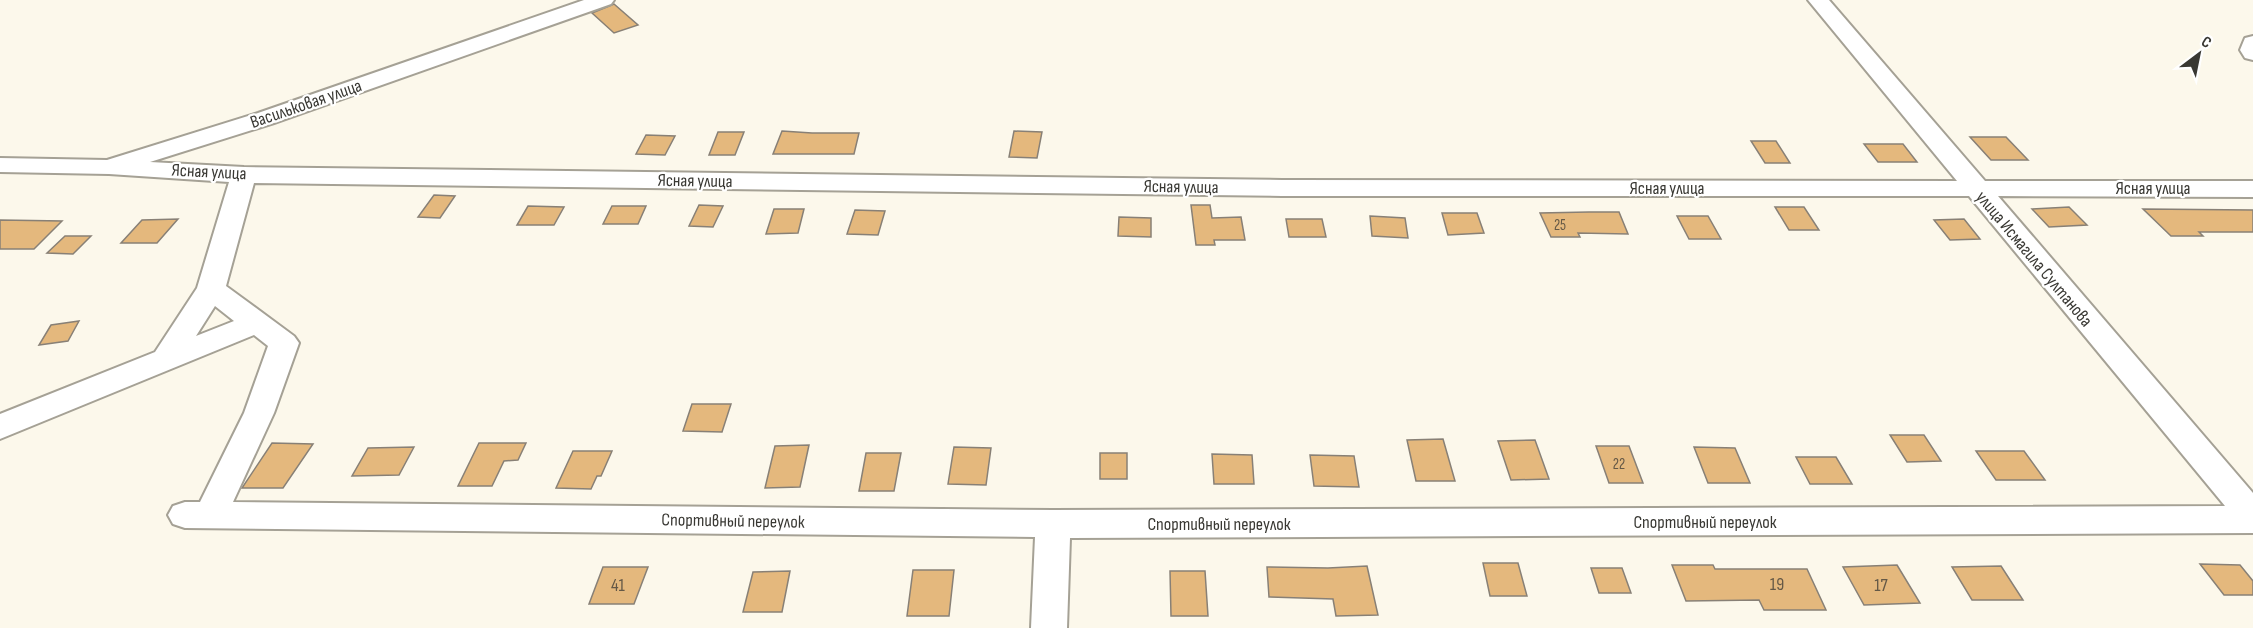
<svg xmlns="http://www.w3.org/2000/svg" width="2253" height="628" viewBox="0 0 2253 628" font-family="'Sofia Sans Condensed',sans-serif">
	<style>
		.building { fill: #e4b87d; stroke: #888076; stroke-width: 1.5 }
		.lines { fill: none; stroke-linecap: round; stroke-linejoin: round }
		.minor-casing { stroke: #a5a195; stroke-width: 4 }
		.minor { fill: #fff; fill-rule: evenodd }
		.labels { text-anchor: middle; dominant-baseline: central; stroke-width: 4.5; stroke-linejoin: round; paint-order: stroke }
		.number-label { font-size: 15px; fill: #645846 }
		.street-label { font-size: 18px; fill: #393833; stroke: #fff }
		.near-number-label { font-size: 18px; fill: #645846 }
	</style>
	<rect width="100%" height="100%" fill="#fcf8eb"/>
	<g class="building">
		<path d="M614 4 638 25 614 33 592 13Z"/>
		<path d="M782 131 812 133H859L854 154H773Z"/>
		<path d="M1014 131 1042 132 1037 158 1009 157Z"/>
		<path d="M718 132H744L735 155H709Z"/>
		<path d="M646 135 675 136 665 155 636 154Z"/>
		<path d="M1970 137H2006L2028 160H1991Z"/>
		<path d="M1751 141H1776L1790 163H1765Z"/>
		<path d="M1864 144H1903L1917 162H1878Z"/>
		<path d="M434 195 455 196 440 218 418 217Z"/>
		<path d="M699 205 723 206 713 227 689 226Z"/>
		<path d="M1191 205H1210L1212 218 1241 217 1245 240H1214L1215 245H1196Z"/>
		<path d="M528 206 564 207 554 225H517Z"/>
		<path d="M612 206H646L638 224H603Z"/>
		<path d="M1775 207H1804L1819 230H1789Z"/>
		<path d="M2069 207 2087 225 2049 227 2032 209Z"/>
		<path d="M774 209H804L798 233 766 234Z"/>
		<path d="M2143 209 2253 210V232H2199L2203 236H2171Z"/>
		<path d="M855 210 885 211 878 235 847 234Z"/>
		<path d="M1589 212H1619L1628 234 1578 233 1580 237H1551L1540 213Z"/>
		<path d="M1442 213H1477L1484 233 1448 235Z"/>
		<path d="M1370 216 1405 218 1408 238 1372 236Z"/>
		<path d="M1677 216H1708L1721 239H1689Z"/>
		<path d="M1119 217 1151 218V237L1118 236Z"/>
		<path d="M178 219 157 243H121L142 220Z"/>
		<path d="M1286 219H1322L1326 237H1289Z"/>
		<path d="M1964 219 1980 239 1950 240 1934 220Z"/>
		<path d="M0 220 62 221 34 249H0Z"/>
		<path d="M65 236H91L73 254 47 253Z"/>
		<path d="M79 321 68 341 39 345 51 325Z"/>
		<path d="M692 404H731L722 432 683 431Z"/>
		<path d="M1890 435H1924L1941 461 1907 462Z"/>
		<path d="M1443 439 1455 481H1416L1407 440Z"/>
		<path d="M1535 440 1549 479 1511 480 1498 441Z"/>
		<path d="M272 443 313 444 283 488H242Z"/>
		<path d="M479 443H526L518 460 504 461 492 486H458Z"/>
		<path d="M809 445 800 487 765 488 775 446Z"/>
		<path d="M1596 446H1629L1643 483H1609Z"/>
		<path d="M414 447 399 475 352 476 368 448Z"/>
		<path d="M954 447 991 448 986 485 948 484Z"/>
		<path d="M1694 447 1735 448 1750 483H1708Z"/>
		<path d="M573 451H612L601 476H597L591 489 556 488Z"/>
		<path d="M1976 451H2024L2045 480H1996Z"/>
		<path d="M866 453H901L894 491H859Z"/>
		<rect x="1100" y="453" width="27" height="26"/>
		<path d="M1212 454 1252 455 1254 484H1214Z"/>
		<path d="M1310 455 1354 456 1359 487 1314 486Z"/>
		<path d="M1796 457H1836L1852 484H1810Z"/>
		<path d="M1483 563H1518L1527 596H1490Z"/>
		<path d="M2200 564 2240 565 2253 581V595H2224Z"/>
		<path d="M1672 565H1713L1715 569H1807L1826 610H1764L1759 600 1686 601Z"/>
		<path d="M1897 565 1920 603 1864 605 1843 567Z"/>
		<path d="M1367 566 1378 615 1336 616 1333 599 1269 597 1267 567 1328 568Z"/>
		<path d="M2001 566 2023 600H1972L1952 567Z"/>
		<path d="M603 567H648L634 604H589Z"/>
		<path d="M1591 568H1622L1631 593H1599Z"/>
		<path d="M913 570H954L949 616H907Z"/>
		<path d="M790 571 782 612H743L753 572Z"/>
		<path d="M1170 571H1205L1208 616H1171Z"/>
	</g>
	<g class="lines">
		<defs>
			<g id="minor">
				<path d="M584 0H614L611 4 274 123 150 162 244 167 1282 180 1957 181 1808 0H1829L1985 181H2253V197L1998 196 2253 493V533L1070 538 1067 628H1031L1035 537 185 528 173 524 168 515 173 506 185 502H200L244 413 268 346 254 335 0 439V414L155 352 197 288 229 182 109 174 0 172V158L107 160 258 113ZM254 183 1282 196H1969L2225 506 1053 510 233 502 274 413 299 343 294 336 226 286ZM215 306 234 321 196 336Z"/>
				<path d="M2253 36V60L2245 58 2240 50 2245 38Z"/>
			</g>
		</defs>
		<use href="#minor" class="minor-casing"/>
		<use href="#minor" class="minor"/>
	</g>
	<g class="labels">
		<g class="number-label">
			<text x="1560" y="225">25</text>
			<text x="1619" y="464">22</text>
		</g>
		<g class="street-label">
			<text transform="translate(306 104) rotate(-19)">Васильковая улица</text>
			<text transform="translate(209 172) rotate(3)">Ясная улица</text>
			<text transform="translate(695 181) rotate(1)">Ясная улица</text>
			<text transform="translate(1181 187) rotate(1)">Ясная улица</text>
			<text x="1667" y="188">Ясная улица</text>
			<text x="2153" y="188">Ясная улица</text>
			<text transform="translate(2034 259) rotate(50)">улица Исмагила Султанова</text>
			<text transform="translate(733 521) rotate(1)">Спортивный переулок</text>
			<text x="1705" y="522">Спортивный переулок</text>
			<text x="1219" y="524">Спортивный переулок</text>
		</g>
		<g class="near-number-label">
			<text x="1777" y="584">19</text>
			<text x="618" y="585">41</text>
			<text x="1881" y="585">17</text>
		</g>
	</g>
	<g transform="translate(2199 54) rotate(32)" stroke="#ffffff" stroke-width="4.5" paint-order="stroke">
	<path d="M0-4.5L10 22L0 15L-10 22Z" fill="#393833"/>
	<text y="-9" font-size="16" font-weight="bold" text-anchor="middle" fill="#393833">С</text>
	</g>
</svg>
